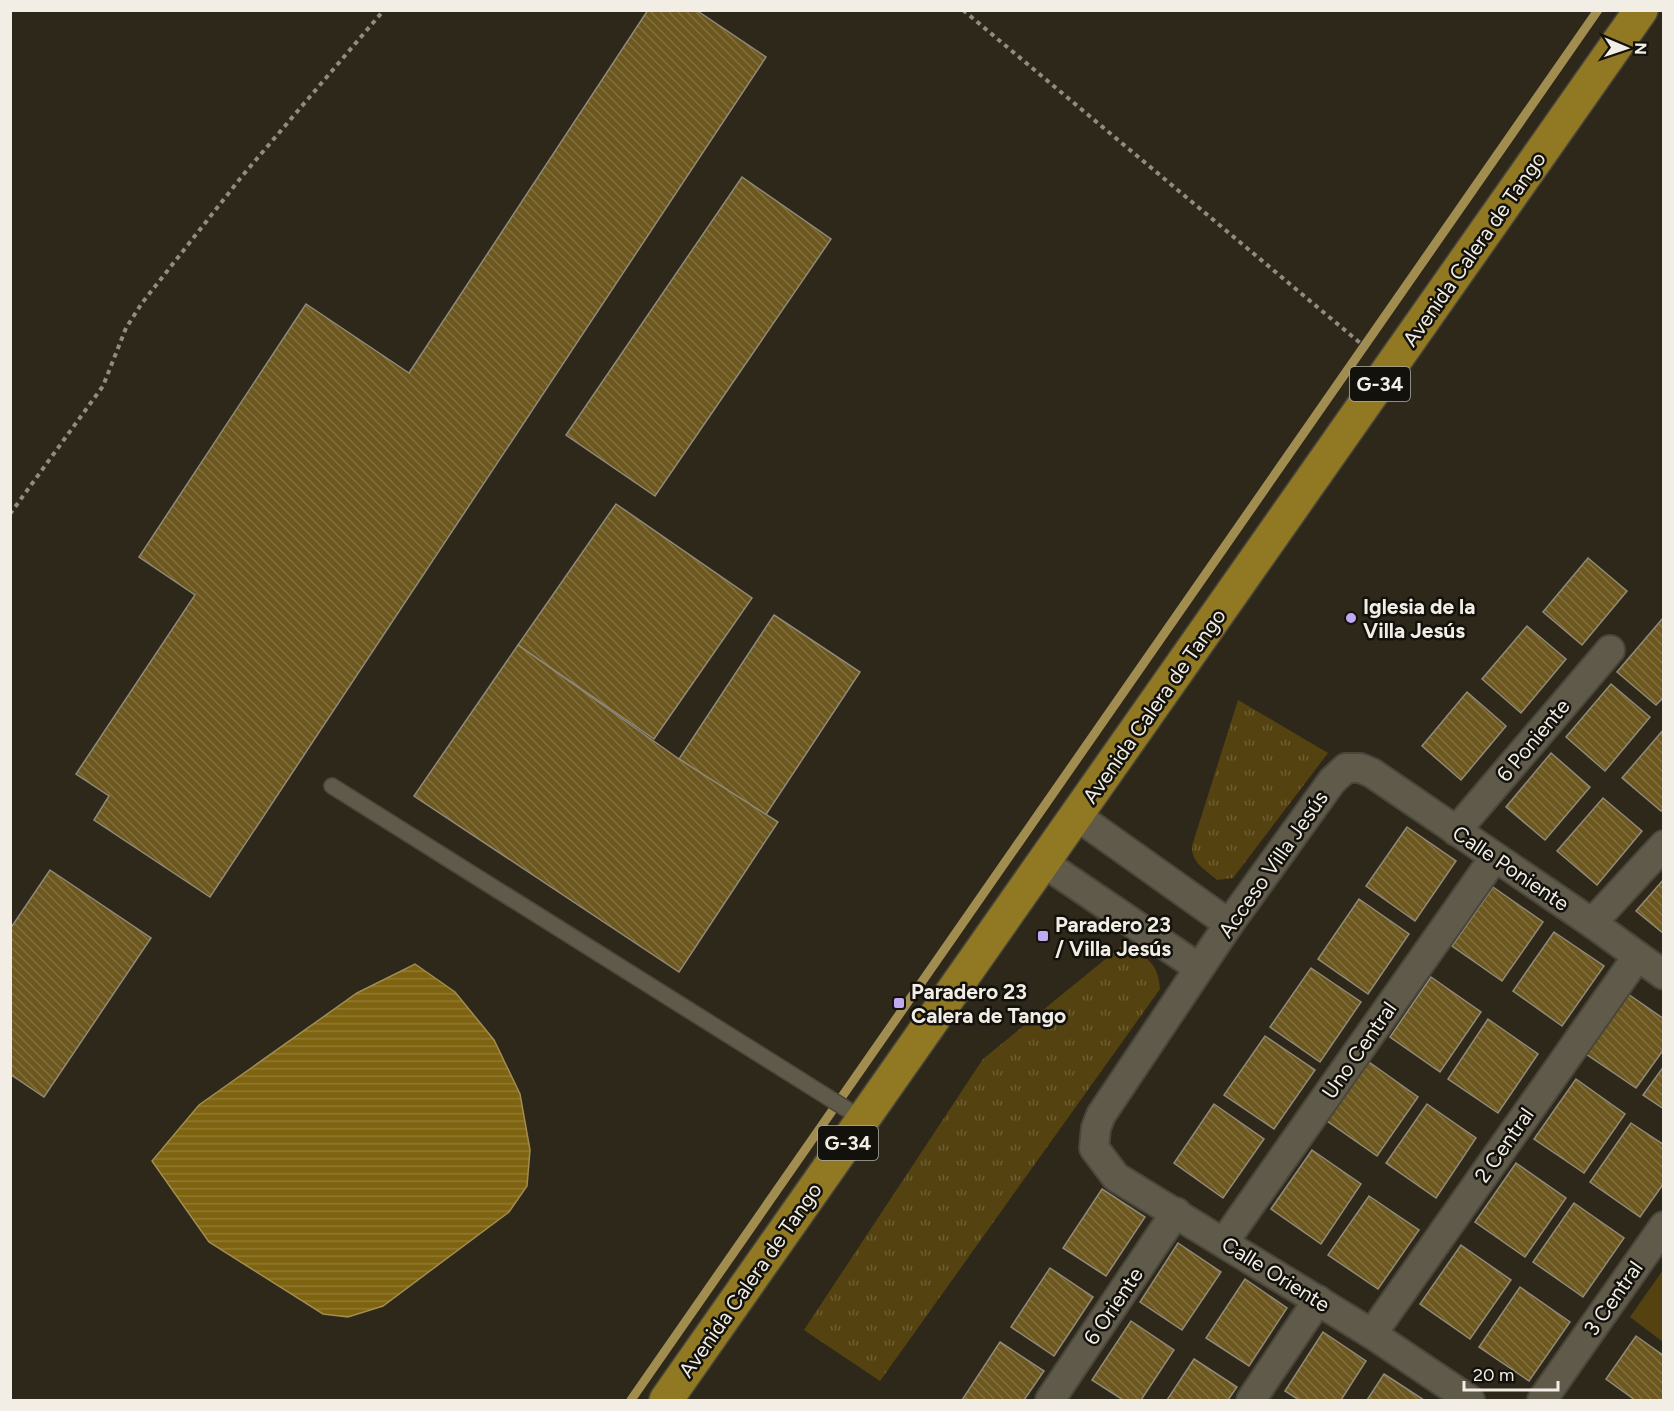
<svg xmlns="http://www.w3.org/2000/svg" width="1674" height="1411" viewBox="0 0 1674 1411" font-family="Figtree,sans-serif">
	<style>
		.grass { fill: #544311 }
		.park { fill: url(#park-tufts) }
		.water { fill: url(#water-rules); stroke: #a18d50; stroke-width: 1.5 }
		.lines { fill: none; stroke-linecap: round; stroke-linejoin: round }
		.stream { stroke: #a18d50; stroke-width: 9 }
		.building { fill: url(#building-back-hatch); stroke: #908a7a; stroke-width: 1.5 }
		.lane-casing { stroke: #4a463b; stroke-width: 18 }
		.street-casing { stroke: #4a463b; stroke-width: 32 }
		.primary-casing { stroke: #4a463b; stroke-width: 36 }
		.path { stroke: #908c81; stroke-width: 4; stroke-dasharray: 4.5 4.5; stroke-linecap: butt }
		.lane { stroke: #605a4b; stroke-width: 15 }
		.street { stroke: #605a4b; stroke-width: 28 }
		.primary { stroke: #917823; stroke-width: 33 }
		.poi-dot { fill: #c1a8f3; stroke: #13110b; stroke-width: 2 }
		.labels { text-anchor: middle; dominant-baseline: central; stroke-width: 5; stroke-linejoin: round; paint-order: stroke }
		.shield { fill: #13110b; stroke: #afaca4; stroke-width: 1.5 }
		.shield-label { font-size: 20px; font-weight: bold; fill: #f2eee6 }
		.street-label { font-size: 21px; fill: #f2eee6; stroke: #13110b }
		.poi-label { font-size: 21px; font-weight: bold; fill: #f2eee6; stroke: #13110b; text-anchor: start }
	</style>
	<defs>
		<pattern id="park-tufts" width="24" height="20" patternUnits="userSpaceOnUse" patternTransform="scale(1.5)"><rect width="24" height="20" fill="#544311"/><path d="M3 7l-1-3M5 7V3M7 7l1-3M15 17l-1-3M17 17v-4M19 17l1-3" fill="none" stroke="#6d5e34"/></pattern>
		<pattern id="water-rules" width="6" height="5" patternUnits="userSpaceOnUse" patternTransform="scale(1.5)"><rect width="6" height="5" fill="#7e6310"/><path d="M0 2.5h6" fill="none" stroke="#917a33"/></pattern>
		<pattern id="building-back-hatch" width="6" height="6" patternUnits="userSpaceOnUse" patternTransform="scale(1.5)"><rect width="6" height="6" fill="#6c571e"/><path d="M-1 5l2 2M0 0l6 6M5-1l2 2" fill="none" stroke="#816f3f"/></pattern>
	</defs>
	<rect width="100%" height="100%" fill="#2d281a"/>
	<path class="grass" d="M1663 1270V1342L1630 1317Z"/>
	<g class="park">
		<path d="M1238 700 1328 753 1233 878 1217 880C1206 870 1191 863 1192 846Z"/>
		<path d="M1124 944C1146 958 1158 961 1160 989L880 1381 804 1330 983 1059Z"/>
	</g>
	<path class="water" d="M415 964 455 992 494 1040 520 1094 530 1150 527 1186 509 1212 383 1306 348 1317 323 1314 209 1242 152 1161 199 1105 357 993Z"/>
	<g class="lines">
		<path class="stream" d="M631 1400 1598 10"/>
	</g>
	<g class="building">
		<path d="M648 10H696L766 57 210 897 94 820 109 796 76 774 195 595 139 557 306 304 409 373Z"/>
		<path d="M742 177 831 239 655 496 566 435Z"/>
		<path d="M616 504 752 598 654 739 518 645Z"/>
		<path d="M1588 558 1627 591 1582 645 1543 612Z"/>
		<path d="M774 615 860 672 765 816 679 759Z"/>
		<path d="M1663 618 1664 697 1656 705 1617 672Z"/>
		<path d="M1527 626 1566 659 1521 713 1482 679Z"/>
		<path d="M518 645 679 759 778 822 679 972 414 796Z"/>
		<path d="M1611 684 1650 717 1605 771 1566 737Z"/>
		<path d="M1467 692 1506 726 1461 780 1422 746Z"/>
		<path d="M1664 729V808L1661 811 1622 778Z"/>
		<path d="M1551 753 1590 787 1545 840 1506 807Z"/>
		<path d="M1603 798 1642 831 1597 885 1557 851Z"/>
		<path d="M1407 827 1456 861 1415 921 1366 886Z"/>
		<path d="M50 870 151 938 44 1097 10 1074V929Z"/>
		<path d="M1664 879V934L1636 911Z"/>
		<path d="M1493 887 1543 922 1502 981 1452 946Z"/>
		<path d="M1359 899 1409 934 1368 994 1318 959Z"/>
		<path d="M1554 932 1604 966 1562 1026 1513 991Z"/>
		<path d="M1311 968 1361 1002 1320 1062 1270 1027Z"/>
		<path d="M1431 977 1481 1012 1440 1072 1390 1037Z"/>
		<path d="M1628 994 1664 1019V1049L1636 1088 1586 1054Z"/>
		<path d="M1488 1019 1538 1054 1498 1113 1448 1079Z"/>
		<path d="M1265 1036 1315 1070 1274 1129 1224 1095Z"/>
		<path d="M1369 1062 1418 1097 1377 1156 1327 1121Z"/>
		<path d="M1664 1066V1109L1643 1095Z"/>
		<path d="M1576 1079 1625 1114 1584 1173 1534 1139Z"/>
		<path d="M1214 1104 1264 1139 1223 1198 1174 1163Z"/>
		<path d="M1427 1104 1476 1138 1436 1198 1386 1163Z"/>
		<path d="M1631 1123 1664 1145V1183L1640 1217 1590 1182Z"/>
		<path d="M1312 1150 1361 1184 1321 1244 1271 1209Z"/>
		<path d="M1516 1163 1566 1198 1525 1257 1475 1222Z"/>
		<path d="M1102 1189 1145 1217 1106 1276 1063 1248Z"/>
		<path d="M1369 1196 1419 1230 1378 1289 1328 1255Z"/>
		<path d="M1574 1203 1624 1238 1583 1297 1533 1262Z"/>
		<path d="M1178 1243 1221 1272 1182 1330 1140 1302Z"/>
		<path d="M1461 1245 1511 1280 1470 1339 1420 1304Z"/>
		<path d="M1050 1268 1093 1297 1054 1356 1011 1327Z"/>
		<path d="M1245 1279 1287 1308 1249 1366 1206 1338Z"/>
		<path d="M1520 1287 1570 1322 1529 1381 1479 1347Z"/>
		<path d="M1131 1321 1174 1350 1141 1400H1123L1092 1380Z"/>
		<path d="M1323 1332 1366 1361 1341 1400H1299L1285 1391Z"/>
		<path d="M1636 1336 1664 1356V1400H1635L1606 1379Z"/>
		<path d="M1000 1342 1044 1371 1024 1400H962Z"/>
		<path d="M1194 1359 1237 1387 1228 1400H1167Z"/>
		<path d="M1384 1374 1424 1400H1367Z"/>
	</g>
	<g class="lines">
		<defs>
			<path id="lane" d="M332 786 864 1120"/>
			<g id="street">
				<path d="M1077 816 1229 924"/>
				<path d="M1456 831 1610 650"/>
				<path d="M1044 863 1199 968"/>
				<path d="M1592 923 1664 845"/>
				<path d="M1224 1242 1494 858"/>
				<path d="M1372 1334 1637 957"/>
				<path d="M1050 1400 1176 1212"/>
				<path d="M1251 1400 1318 1300"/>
				<path d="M1470 1400 1372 1334 1116 1177 1094 1148 1096 1128 1101 1115 1229 924 1332 781 1346 768H1360L1372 773 1592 923 1664 975"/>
				<path d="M1542 1400 1664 1226"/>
			</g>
			<path id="primary" d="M666 1400 1641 10"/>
		</defs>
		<use href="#lane" class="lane-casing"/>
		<use href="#street" class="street-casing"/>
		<use href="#primary" class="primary-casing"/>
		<g class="path">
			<path d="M963 10 1365 347"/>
			<path d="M10 514 103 386 126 328 142 303 243 175 384 10"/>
		</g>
		<use href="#lane" class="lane"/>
		<use href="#street" class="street"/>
		<use href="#primary" class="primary"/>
	</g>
	<g class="poi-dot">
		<circle cx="1351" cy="618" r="6"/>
		<rect x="1037" y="930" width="12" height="12" rx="3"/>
		<rect x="893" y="997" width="12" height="12" rx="3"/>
	</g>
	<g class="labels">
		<g class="shield">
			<rect x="1350" y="367" width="60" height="34" rx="4.5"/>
			<rect x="818" y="1126" width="60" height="34" rx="4.5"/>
		</g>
		<g class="shield-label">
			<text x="1380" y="384">G-34</text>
			<text x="848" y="1143">G-34</text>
		</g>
		<g class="street-label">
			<text transform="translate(1474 249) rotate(-55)">Avenida Calera de Tango</text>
			<text transform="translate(1154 706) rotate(-55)">Avenida Calera de Tango</text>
			<text transform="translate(1533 740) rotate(-50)">6 Poniente</text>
			<text transform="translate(1273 864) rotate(-55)">Acceso Villa Jesús</text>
			<text transform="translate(1511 868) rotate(34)">Calle Poniente</text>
			<text transform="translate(1359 1050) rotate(-55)">Uno Central</text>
			<text transform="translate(1504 1145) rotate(-55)">2 Central</text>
			<text transform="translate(1276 1274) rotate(32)">Calle Oriente</text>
			<text transform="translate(750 1280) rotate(-55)">Avenida Calera de Tango</text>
			<text transform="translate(1613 1298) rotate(-55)">3 Central</text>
			<text transform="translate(1113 1306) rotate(-56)">6 Oriente</text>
		</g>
		<g class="poi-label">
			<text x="1363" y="606">Iglesia de la<tspan x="1363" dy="24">Villa Jesús</tspan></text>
			<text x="1055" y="924">Paradero 23<tspan x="1055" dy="24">/ Villa Jesús</tspan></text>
			<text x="911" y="991">Paradero 23<tspan x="911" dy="24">Calera de Tango</tspan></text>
		</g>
	</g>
	<rect width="1674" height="1411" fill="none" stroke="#f2eee6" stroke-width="24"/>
	<g transform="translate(1626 48) rotate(92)" stroke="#13110b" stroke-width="4.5" paint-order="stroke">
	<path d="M0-4.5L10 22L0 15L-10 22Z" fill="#f2eee6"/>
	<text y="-9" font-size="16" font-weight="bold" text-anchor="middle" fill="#f2eee6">N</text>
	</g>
	<path d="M1464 1381v9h94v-9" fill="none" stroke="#f2eee6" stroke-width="3"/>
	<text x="1473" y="1381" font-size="18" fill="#f2eee6" stroke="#13110b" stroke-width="4.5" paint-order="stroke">20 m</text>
</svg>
